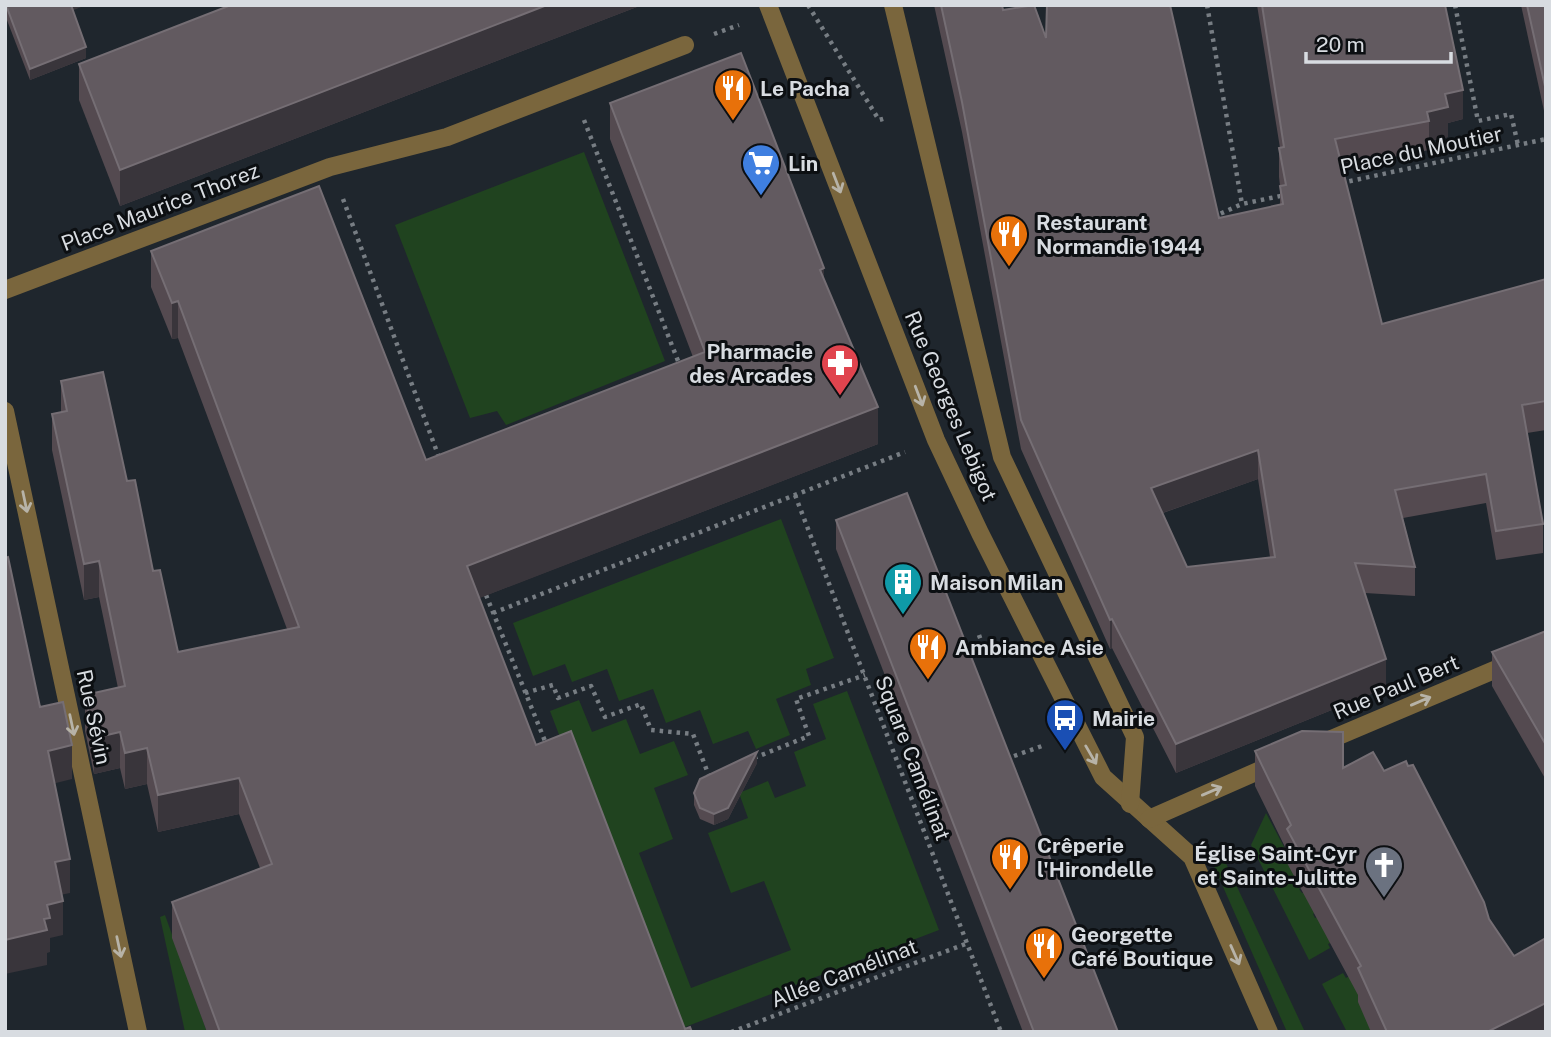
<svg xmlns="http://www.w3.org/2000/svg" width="1551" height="1037" viewBox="0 0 1551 1037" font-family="'Public Sans',sans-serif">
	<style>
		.green { fill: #20431f }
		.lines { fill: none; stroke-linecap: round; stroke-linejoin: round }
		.path { stroke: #777d83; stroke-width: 4.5; stroke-dasharray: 3.5 5; stroke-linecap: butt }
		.minor { stroke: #7a663d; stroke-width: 18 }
		.wall { fill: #544a50; fill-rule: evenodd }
		.shaded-wall { fill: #39353b }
		.building { fill: #625a60; stroke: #756e74; stroke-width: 2; fill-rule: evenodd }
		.oneway { stroke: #b7b3a8 }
		.labels { text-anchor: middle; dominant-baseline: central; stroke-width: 6; stroke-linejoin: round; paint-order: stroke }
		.poi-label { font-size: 21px; font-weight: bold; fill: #d8dce1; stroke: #0c0f12; text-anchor: start }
		.street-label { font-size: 21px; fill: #d8dce1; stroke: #0c0f12 }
	</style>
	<rect width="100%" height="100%" fill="#1f262d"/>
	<g class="green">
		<path d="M584 152 665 361 506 425 497 411 470 418 395 225Z"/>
		<path d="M781 519 834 658 806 669 811 685 776 699 790 735 756 749 748 731 713 744 700 710 666 723 653 689 619 701 607 669 572 682 565 664 533 676 513 623Z"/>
		<path d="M847 691 939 930 672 1032 550 711 579 700 592 732 626 719 640 754 674 741 688 775 654 788 673 839 639 853 691 988 791 950 764 881 731 893 708 833 748 818 739 793 768 781 775 798 806 786 794 752 826 739 813 704Z"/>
		<path d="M1266 813 1291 860 1287 863 1305 886 1299 889 1302 893 1307 891 1318 911 1313 914 1315 918 1320 916 1334 941 1328 944 1330 948 1309 960 1251 845Z"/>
		<path d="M1224 859 1305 1032H1287L1213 864Z"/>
		<path d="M165 915 207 1032H185L160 917Z"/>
		<path d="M1343 973 1346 978 1351 975 1373 1032H1347L1322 984Z"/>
	</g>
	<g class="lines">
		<g class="path">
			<path d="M808 5 879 120 886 118"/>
			<path d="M1207 5 1242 204"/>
			<path d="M1455 5 1478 121 1511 114 1518 145"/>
			<path d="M714 34 739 25"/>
			<path d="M584 120 680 366"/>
			<path d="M1341 183 1546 139"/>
			<path d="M343 199 440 460"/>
			<path d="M1213 217 1242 204 1285 195"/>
			<path d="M795 495 1001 1032"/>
			<path d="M486 595 547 746"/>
			<path d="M493 613 905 452"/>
			<path d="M979 635 987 658"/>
			<path d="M525 693 553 685 558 698 591 686 605 717 641 704 651 730 693 734 709 776 714 774"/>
			<path d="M1014 756 1042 746"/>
			<path d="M754 758 809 736 796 699 865 675"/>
			<path d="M731 1032 968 943"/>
		</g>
		<g class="minor">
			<path d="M768 5 936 440 980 533 1103 777 1192 857 1269 1032"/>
			<path d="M893 5 1002 457 1135 737 1130 804"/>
			<path d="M5 290 330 167 447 137 685 45"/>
			<path d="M5 411 138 1032"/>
			<path d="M1322 743 1546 648"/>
			<path d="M1149 819 1274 764"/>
		</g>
	</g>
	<g class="wall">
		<path d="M5 5 73 10 86 58 30 80 5 15Z"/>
		<path d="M231 5H642L120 206 79 100V64Z"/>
		<path d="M934 5H1002L1003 10 1046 38 1219 218 1280 205V186L1279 177V148H1280L1257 5H1445L1463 119 1448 123V137L1429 141V150L1342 167 1382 324 1546 279V430L1527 433 1543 524V553L1496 560 1486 503 1403 518 1415 567V596L1365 593 1386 688 1176 773 1112 648 1110 649 1021 449 962 132ZM1258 479 1270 557 1187 567 1163 513Z"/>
		<path d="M1521 5H1546V120Z"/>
		<path d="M610 103 824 280 878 444 479 598 536 745 685 1029 692 1032H207L172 938V902L260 868 239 814 158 832 147 784 125 789 120 768 94 774 85 731V695L118 688 99 597 84 600 52 450V414L61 412V381L127 481 178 652 287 629 178 338 172 339 151 287V251L426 460 693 357 610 139Z"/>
		<path d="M836 520 1118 1032H1023L836 549Z"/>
		<path d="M1546 631V780L1492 686V652Z"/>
		<path d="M1255 751 1343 768 1384 771 1489 919 1546 1032H1371L1358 1002V995L1287 863V851L1255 786Z"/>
		<path d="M757 763 728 819 714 825 700 819 694 805V793Z"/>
	</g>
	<g class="shaded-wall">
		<path d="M69 5H86L69 12Z"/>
		<path d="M547 5H642L120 206V170Z"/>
		<path d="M86 47V58L30 80V69Z"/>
		<path d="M1463 90V119L1448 123V137L1429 141V121L1427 112 1445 94Z"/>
		<path d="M824 268V304L820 270Z"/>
		<path d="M178 301V338L172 339V303Z"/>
		<path d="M878 407V444L467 603V566Z"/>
		<path d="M1258 450V479L1151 517V488Z"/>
		<path d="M99 561V597L84 600V564Z"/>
		<path d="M1112 619V648L1110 649V620Z"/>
		<path d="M1386 659V688L1176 773V744Z"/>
		<path d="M120 732V768L94 774V738Z"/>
		<path d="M72 745V779L48 785V751Z"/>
		<path d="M147 748V784L125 789V753Z"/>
		<path d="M757 752V763L728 819 714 825V814Z"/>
		<path d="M239 778V814L158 832V795Z"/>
		<path d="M70 859V893L55 896V862Z"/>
		<path d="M63 901V935L50 938V952L47 953V965L5 974V940L44 919 47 905Z"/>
		<path d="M1546 1003V1032H1487Z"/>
	</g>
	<g class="building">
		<path d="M6 5H71L86 47 30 69Z"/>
		<path d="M231 5H547L120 170 79 64Z"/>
		<path d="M941 5H1002L1003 10 1034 5 1046 38 1047 5H1170L1219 218 1283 204 1280 186 1286 185 1279 148 1284 147 1262 5H1445L1463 90 1445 94 1448 107 1427 112 1429 121 1335 139 1382 324 1546 279V401L1522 405 1543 524 1496 531 1486 474 1395 490 1415 567 1355 563 1386 659 1176 744 1112 619 1110 620 1021 420 962 102ZM1258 450 1275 557 1187 567 1151 488Z"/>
		<path d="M1527 5H1546V91Z"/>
		<path d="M741 53 824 268 820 270 878 407 467 566 536 745 571 731 685 1029 690 1027 692 1032H220L172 902 272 864 239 778 158 795 147 748 125 753 120 732 94 738 85 695 125 686 99 561 84 564 52 414 67 411 61 381 103 372 127 481 135 480 153 571 160 570 178 652 299 627 178 301 172 303 151 251 319 186 426 460 705 352 610 103Z"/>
		<path d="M907 493 1118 1032H1034L836 520Z"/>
		<path d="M8 557 40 707 63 702 72 745 48 751 70 859 55 862 63 901 47 905 50 918 44 919 47 930 5 940V558Z"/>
		<path d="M1546 631V745L1492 652Z"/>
		<path d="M1302 731 1343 732V768L1373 752 1384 771 1406 761 1408 766 1413 765 1484 902 1489 919 1514 956 1546 938V1003L1487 1032H1387L1358 968 1361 966 1287 829 1291 825 1255 751Z"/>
		<path d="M757 752 728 808 714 814 700 808 694 793 700 779Z"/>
	</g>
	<defs><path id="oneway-shaft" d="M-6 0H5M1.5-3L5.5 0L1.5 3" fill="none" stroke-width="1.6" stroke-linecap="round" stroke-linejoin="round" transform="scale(1.75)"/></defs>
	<g class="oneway">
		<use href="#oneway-shaft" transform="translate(837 183) rotate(69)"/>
		<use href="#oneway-shaft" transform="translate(919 396) rotate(69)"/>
		<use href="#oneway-shaft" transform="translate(25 502) rotate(78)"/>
		<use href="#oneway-shaft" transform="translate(1421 701) rotate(-23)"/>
		<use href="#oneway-shaft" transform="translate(72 725) rotate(78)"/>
		<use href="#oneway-shaft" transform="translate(1091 755) rotate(60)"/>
		<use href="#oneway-shaft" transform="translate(1212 791) rotate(-23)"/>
		<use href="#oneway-shaft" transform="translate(119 947) rotate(78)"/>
		<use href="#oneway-shaft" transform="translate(1235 955) rotate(66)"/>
	</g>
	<defs>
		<symbol id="restaurant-pin" viewBox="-11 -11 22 30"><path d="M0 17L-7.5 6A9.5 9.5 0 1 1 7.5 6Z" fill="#e8710a" stroke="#0c0f12"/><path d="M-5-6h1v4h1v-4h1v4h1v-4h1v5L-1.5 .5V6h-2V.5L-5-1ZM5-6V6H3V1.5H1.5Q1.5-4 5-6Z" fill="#fff"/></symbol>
		<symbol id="supermarket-pin" viewBox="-11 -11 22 30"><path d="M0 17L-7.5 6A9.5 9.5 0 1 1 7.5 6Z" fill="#3f7fe0" stroke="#0c0f12"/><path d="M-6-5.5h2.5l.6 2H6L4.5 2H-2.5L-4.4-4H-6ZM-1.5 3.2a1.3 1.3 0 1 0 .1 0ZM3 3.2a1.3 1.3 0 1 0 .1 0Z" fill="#fff"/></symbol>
		<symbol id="pharmacy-pin" viewBox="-11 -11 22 30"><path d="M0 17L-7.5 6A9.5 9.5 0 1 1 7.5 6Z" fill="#e0444e" stroke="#0c0f12"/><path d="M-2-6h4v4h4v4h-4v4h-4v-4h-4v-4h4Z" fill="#fff"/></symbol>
		<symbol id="building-pin" viewBox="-11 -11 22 30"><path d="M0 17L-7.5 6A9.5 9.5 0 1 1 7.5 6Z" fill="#0f9aa8" stroke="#0c0f12"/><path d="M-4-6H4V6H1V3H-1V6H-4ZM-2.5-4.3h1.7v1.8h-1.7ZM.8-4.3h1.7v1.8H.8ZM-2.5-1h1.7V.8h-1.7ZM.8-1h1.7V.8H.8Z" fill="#fff"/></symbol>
		<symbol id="bus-pin" viewBox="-11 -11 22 30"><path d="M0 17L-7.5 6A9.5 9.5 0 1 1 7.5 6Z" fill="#1a4fb4" stroke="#0c0f12"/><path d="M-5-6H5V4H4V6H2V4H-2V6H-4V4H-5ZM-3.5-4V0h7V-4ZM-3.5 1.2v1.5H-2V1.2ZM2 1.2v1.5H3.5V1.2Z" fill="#fff"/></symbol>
		<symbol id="church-pin" viewBox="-11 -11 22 30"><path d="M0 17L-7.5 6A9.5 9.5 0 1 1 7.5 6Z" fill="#6b7280" stroke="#0c0f12"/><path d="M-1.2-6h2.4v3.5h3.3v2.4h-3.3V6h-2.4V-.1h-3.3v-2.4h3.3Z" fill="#fff"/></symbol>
	</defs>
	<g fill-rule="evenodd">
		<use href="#restaurant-pin" x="711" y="66" width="44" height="60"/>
		<use href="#supermarket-pin" x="739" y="141" width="44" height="60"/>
		<use href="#restaurant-pin" x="987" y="212" width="44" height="60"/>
		<use href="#pharmacy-pin" x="818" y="341" width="44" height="60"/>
		<use href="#building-pin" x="881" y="560" width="44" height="60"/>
		<use href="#restaurant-pin" x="906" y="625" width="44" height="60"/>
		<use href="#bus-pin" x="1043" y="696" width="44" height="60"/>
		<use href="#restaurant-pin" x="988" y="835" width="44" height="60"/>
		<use href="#church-pin" x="1362" y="843" width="44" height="60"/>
		<use href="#restaurant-pin" x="1022" y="924" width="44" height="60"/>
	</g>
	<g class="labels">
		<g class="poi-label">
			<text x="760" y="88">Le Pacha</text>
			<text x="788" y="163">Lin</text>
			<text x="1036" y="222">Restaurant<tspan x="1036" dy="24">Normandie 1944</tspan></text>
			<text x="813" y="351" text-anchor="end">Pharmacie<tspan x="813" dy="24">des Arcades</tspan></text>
			<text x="930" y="582">Maison Milan</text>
			<text x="955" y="647">Ambiance Asie</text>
			<text x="1092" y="718">Mairie</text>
			<text x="1037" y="845">Crêperie<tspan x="1037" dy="24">l'Hirondelle</tspan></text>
			<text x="1357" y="853" text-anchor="end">Église Saint-Cyr<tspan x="1357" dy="24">et Sainte-Julitte</tspan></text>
			<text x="1071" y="934">Georgette<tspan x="1071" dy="24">Café Boutique</tspan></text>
		</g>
		<g class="street-label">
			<text transform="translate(1421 150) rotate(-12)">Place du Moutier</text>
			<text transform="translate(160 207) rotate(-21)">Place Maurice Thorez</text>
			<text transform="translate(951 406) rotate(67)">Rue Georges Lebigot</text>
			<text transform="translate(1396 687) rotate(-23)">Rue Paul Bert</text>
			<text transform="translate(94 717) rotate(78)">Rue Sévin</text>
			<text transform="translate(913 758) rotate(69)">Square Camélinat</text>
			<text transform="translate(844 973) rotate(-21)">Allée Camélinat</text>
		</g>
	</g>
	<rect width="1551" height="1037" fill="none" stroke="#d8dce1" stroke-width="14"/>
	<path d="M1306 52v10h145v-10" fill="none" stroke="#d8dce1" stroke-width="3.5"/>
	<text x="1316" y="52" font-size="21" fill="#d8dce1" stroke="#0c0f12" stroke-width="5" paint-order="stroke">20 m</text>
</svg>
